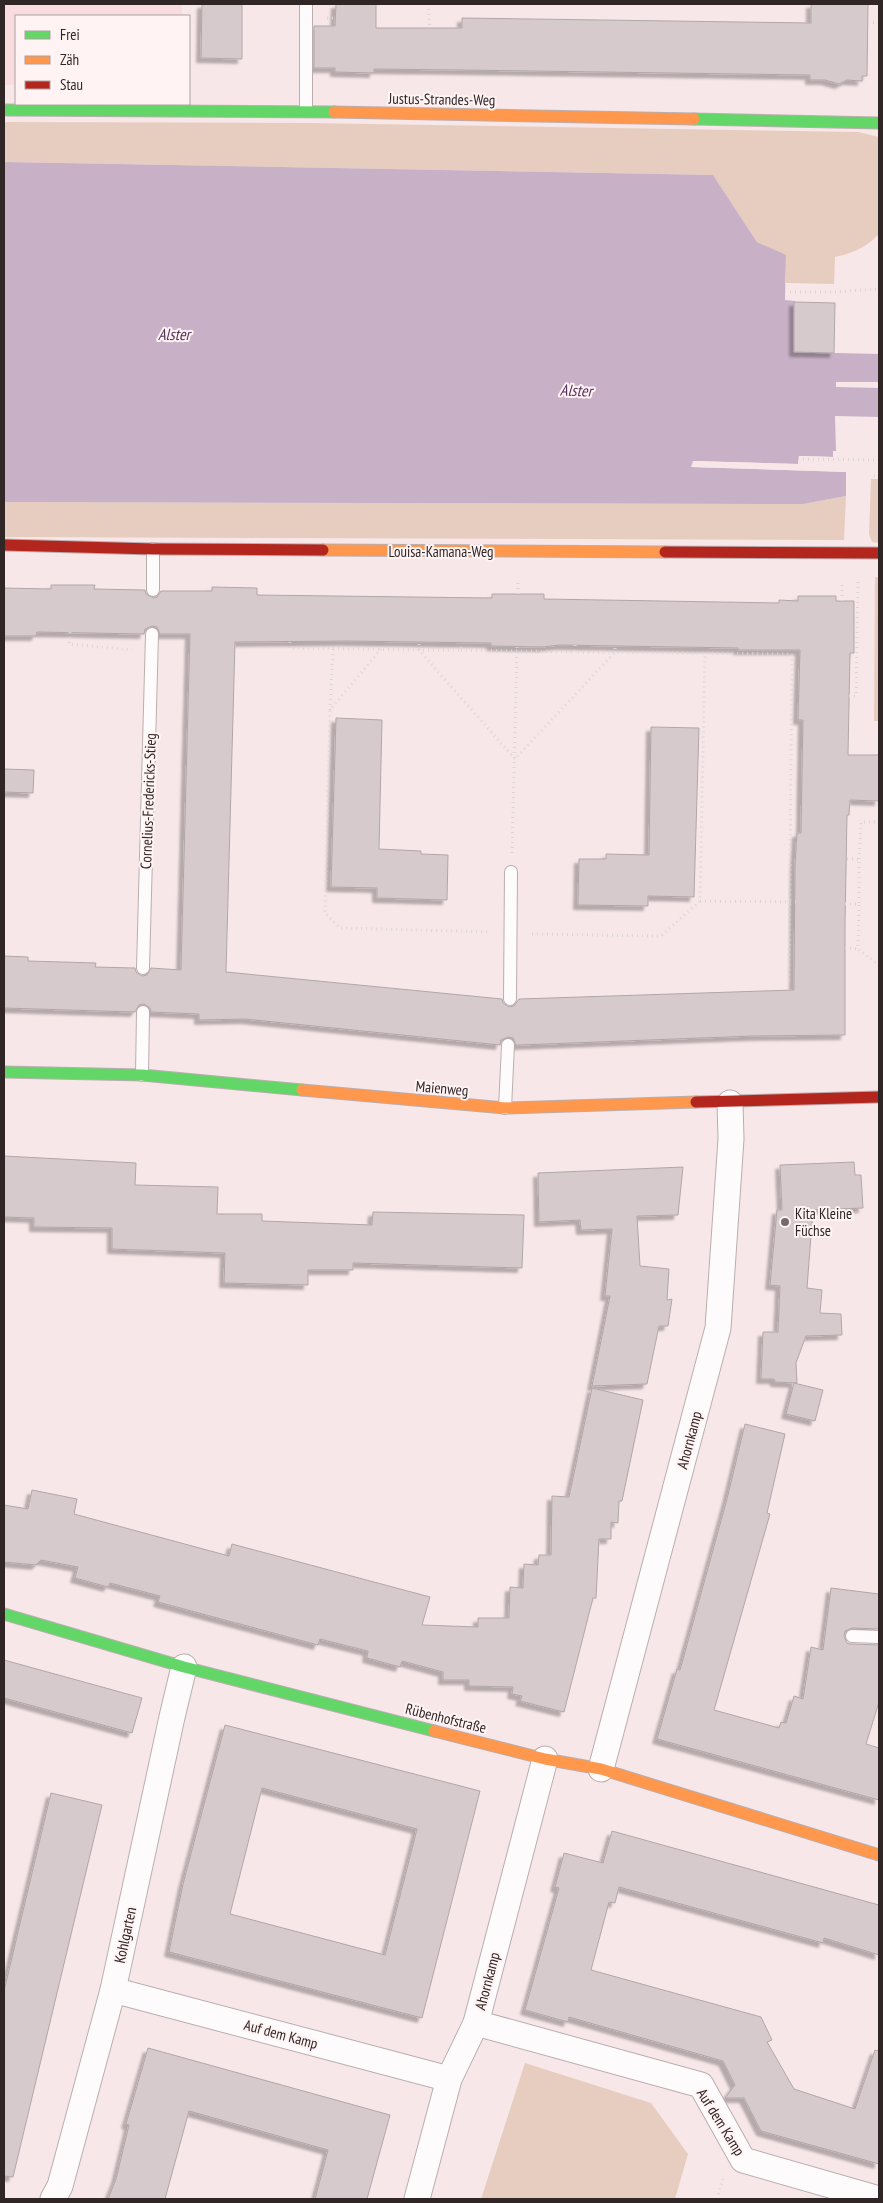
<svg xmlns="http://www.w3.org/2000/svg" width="883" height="2203" viewBox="0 0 883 2203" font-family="'PT Sans Narrow',sans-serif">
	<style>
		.built { fill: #f8dcde }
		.green { fill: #e6cdbf }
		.water { fill: #c8b0c6 }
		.pier { fill: #f8e7e9 }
		.building { fill: #d6cacd; stroke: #b2a6a9; fill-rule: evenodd; filter: url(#shadow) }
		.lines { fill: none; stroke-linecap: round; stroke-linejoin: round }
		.lane-casing { stroke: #baaeaf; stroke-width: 14 }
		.street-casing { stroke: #baaeaf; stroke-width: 27 }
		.fast-casing { stroke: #baaeaf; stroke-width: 13 }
		.slow-casing { stroke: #baaeaf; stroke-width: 13 }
		.jam-casing { stroke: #baaeaf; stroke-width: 13 }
		.path { stroke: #dad6d6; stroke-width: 3; stroke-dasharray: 1 4; stroke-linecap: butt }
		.lane { stroke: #fefbfc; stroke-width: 12 }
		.street { stroke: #fefbfc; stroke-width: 25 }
		.fast { stroke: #63d668; stroke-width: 11 }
		.slow { stroke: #ff974d; stroke-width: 11 }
		.jam { stroke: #b3261e; stroke-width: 11 }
		.poi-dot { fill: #766a6a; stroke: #fff3f4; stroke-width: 2 }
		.labels { text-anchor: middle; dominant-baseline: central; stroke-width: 4; stroke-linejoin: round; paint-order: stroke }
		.street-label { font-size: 15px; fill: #302626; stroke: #fff3f4 }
		.poi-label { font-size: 15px; fill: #302626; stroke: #fff3f4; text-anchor: start }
		.water-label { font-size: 16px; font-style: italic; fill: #56315c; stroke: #fff3f4 }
	</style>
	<defs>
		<filter id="shadow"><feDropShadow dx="-4.5" dy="4.5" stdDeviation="1" flood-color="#0004"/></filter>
	</defs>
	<rect width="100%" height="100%" fill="#f8e7e9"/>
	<path class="built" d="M4 4H182V16H16V85H4Z"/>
	<g class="green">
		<path d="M4 122 308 123 858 132 879 137V234C866 247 854 253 835 257L834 284 786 283V256L757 242 713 175 4 162Z"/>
		<path d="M871 479H879V543L872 542 869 534Z"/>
		<path d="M846 496 844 540 4 537V502L803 504Z"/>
		<path d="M875 577H879V721H874Z"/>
		<path d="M525 2063 651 2103 688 2154 675 2199H481Z"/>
	</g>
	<path class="water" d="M4 162 713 175 757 242 786 255 785 300 795 301 794 352 879 354V382H836V387L879 388V417L835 416 836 451H833V457L799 456 798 464 694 461 692 467 846 472V496L803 504 4 502Z"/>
	<path class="pier" d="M799 456 836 457 834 459H801V465L798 466 695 464 846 470 848 472 691 467 693 461 798 464Z"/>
	<g class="building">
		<path d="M202 4H242V59L201 58Z"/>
		<path d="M336 4H376V28H462V18L811 23V4H868L867 76H862V81L847 80 839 84 825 80H810V75L462 70 374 69V73L335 72V68H314V26H335Z"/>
		<path d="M794 302 835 303 834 353 794 352Z"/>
		<path d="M51 585H95L94 589 145 590 146 594 153 598 157 597 161 591H212V587L257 588V595L492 598V594H544V599L779 603V600L798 601V596H836V601H854V653H850L848 755H879V801L850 800 849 815H847L845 924V1035L753 1036 519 1045H516L513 1038 508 1037 501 1040 500 1045 245 1019 199 1020V1014L151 1012 150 1008 144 1004 139 1005 135 1012 4 1008V956L28 957V961L96 963 95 967 135 968 136 972 142 976 147 975 151 968 181 970 190 634H160L157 627 152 626 145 629 144 634 37 632 36 636H4V588L51 589ZM347 641 491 643V646L542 647 560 645 738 648V650H800L798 720H803L801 833H797L795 866 794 990 519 999 514 1006 509 1007 503 1003 502 999 226 972 235 642Z"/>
		<path d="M336 718 382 720 379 849 421 851V854L448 855 447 900 377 898V888L331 887Z"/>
		<path d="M651 727 699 728 694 897 648 896V906L578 905 579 859H606V854L649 855Z"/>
		<path d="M4 769 34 770 33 793 4 792Z"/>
		<path d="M4 1156 136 1163 135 1185 218 1187 217 1214H262V1221L372 1225 373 1212 524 1215 522 1268 353 1263V1270H308V1285L224 1283 225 1253 112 1249V1228L34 1227V1218L4 1217Z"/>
		<path d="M854 1162 855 1175H861L863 1208 813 1210 807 1288 822 1290 820 1313 841 1314 842 1335 806 1336 796 1363 797 1383 775 1382 774 1379H761L763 1332H778L780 1286 770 1285 777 1210H782L780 1165Z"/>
		<path d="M683 1167 678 1215 637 1216 640 1266 669 1269 667 1300 672 1299 668 1326H659L647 1384 592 1386 610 1296H605L612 1229 581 1230 580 1220 539 1222 538 1173Z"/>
		<path d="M794 1383 823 1390 815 1421 786 1414Z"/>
		<path d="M592 1388 643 1400 622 1501H619L618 1523 611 1522V1539H599L596 1598H593L564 1712 520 1701 522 1696 512 1694 513 1687 469 1686V1680H443V1672L402 1661 400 1667 367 1658 368 1651 320 1639 318 1645 158 1602 160 1596 110 1583 108 1587 75 1578 78 1567 41 1560 36 1565 4 1562V1505L28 1509 32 1490 77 1499 74 1514 229 1556 232 1544 430 1597 422 1625 478 1627V1618H509L510 1587 523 1588 524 1564 538 1565 539 1555H551L552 1496 569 1497Z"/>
		<path d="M745 1424 785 1434 767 1513 770 1514 714 1710 779 1728 781 1722 786 1723 794 1696 803 1699 811 1647 823 1650 831 1588 879 1594V1629L852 1628 845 1631 844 1636 847 1643 851 1644 879 1645V1702L866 1744 879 1748V1800L657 1739 677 1669 680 1670 727 1499Z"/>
		<path d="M4 1660 142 1698 132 1733 4 1698Z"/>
		<path d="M225 1725 480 1791 422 2018 169 1952 183 1884ZM262 1788 417 1829 385 1955 230 1914Z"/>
		<path d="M51 1793 102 1805 13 2177 4 2176V1991Z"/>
		<path d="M612 1831 879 1905V1955L824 1938 823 1943 619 1887 615 1903 609 1902 591 1970 761 2017 772 2040 767 2042 794 2089 855 2109 875 2050 879 2051V2164L761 2131 744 2098H725L735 2085 723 2061 569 2017 568 2022 525 2010 559 1888 555 1887 564 1853 603 1863Z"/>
		<path d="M148 2048 390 2115 367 2199H315L328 2150 189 2111 165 2199H108L116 2179 129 2125 126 2124Z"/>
	</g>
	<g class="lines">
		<defs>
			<g id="lane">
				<path d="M306 111V4"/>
				<path d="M153 590V549"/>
				<path d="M143 968 152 634"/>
				<path d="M510 999 511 872"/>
				<path d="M142 1075 143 1012"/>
				<path d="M505 1108 508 1045"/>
				<path d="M852 1636 879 1637"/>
			</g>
			<g id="street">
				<path d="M601 1769 718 1328 731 1139 730 1103"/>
				<path d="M113 1990 449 2079"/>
				<path d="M476 2023 701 2085 743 2160 879 2199"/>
				<path d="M53 2199 60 2186 113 1990 172 1717 184 1667"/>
				<path d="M417 2199 449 2079 476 2023 545 1759"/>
			</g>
			<g id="fast">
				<path d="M4 110 334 112"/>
				<path d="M694 119 879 123"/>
				<path d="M4 1072 142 1075 302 1090"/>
				<path d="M4 1614 184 1667 434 1731"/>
			</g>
			<g id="slow">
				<path d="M334 112 694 119"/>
				<path d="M323 550 665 552"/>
				<path d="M302 1090 505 1108 696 1102"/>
				<path d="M434 1731 545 1759 601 1769 879 1855"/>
			</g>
			<g id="jam">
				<path d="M4 545 153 549 323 550"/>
				<path d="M665 552 879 553"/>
				<path d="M696 1102 879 1097"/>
			</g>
		</defs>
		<use href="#lane" class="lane-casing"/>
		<use href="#street" class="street-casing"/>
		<use href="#fast" class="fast-casing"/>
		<use href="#slow" class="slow-casing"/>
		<use href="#jam" class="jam-casing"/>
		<g class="path">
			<path d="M428 4 430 28"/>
			<path d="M327 18H335"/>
			<path d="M868 23 879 22"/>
			<path d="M790 292H834L879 289"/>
			<path d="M798 459 879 460"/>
			<path d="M874 476H879"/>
			<path d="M518 594V579"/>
			<path d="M842 601V582"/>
			<path d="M70 632 69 644 132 650"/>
			<path d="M290 642 289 648 419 650 515 759 615 652 792 654 789 980"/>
			<path d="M419 644V650H461L462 643"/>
			<path d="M575 645V652H615V648"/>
			<path d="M381 649 330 710 325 913 340 928 491 932"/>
			<path d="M461 650 575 652"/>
			<path d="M849 696H856L858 580"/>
			<path d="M330 710 333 649"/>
			<path d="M512 853 517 646"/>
			<path d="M847 859H859V904"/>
			<path d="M859 859 861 822H879"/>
			<path d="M700 901 799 902"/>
			<path d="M845 904H859L858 949 879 965"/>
			<path d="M532 934 661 936 700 901 705 653"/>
			<path d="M845 948 858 949"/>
			<path d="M717 2199 723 2178"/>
		</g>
		<use href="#lane" class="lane"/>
		<use href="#street" class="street"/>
		<use href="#fast" class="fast"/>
		<use href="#slow" class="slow"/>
		<use href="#jam" class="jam"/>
	</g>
	<circle class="poi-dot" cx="785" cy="1222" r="5"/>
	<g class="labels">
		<g class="street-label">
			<text transform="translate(442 99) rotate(1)">Justus-Strandes-Weg</text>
			<text x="441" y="551">Louisa-Kamana-Weg</text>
			<text transform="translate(148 801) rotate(-88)">Cornelius-Fredericks-Stieg</text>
			<text transform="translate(442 1088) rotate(5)">Maienweg</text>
			<text transform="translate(689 1440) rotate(-75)">Ahornkamp</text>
			<text transform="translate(446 1718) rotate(14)">Rübenhofstraße</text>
			<text transform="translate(125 1935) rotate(-78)">Kohlgarten</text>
			<text transform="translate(487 1981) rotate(-75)">Ahornkamp</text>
			<text transform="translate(281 2034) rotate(15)">Auf dem Kamp</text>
			<text transform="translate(721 2122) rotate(58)">Auf dem Kamp</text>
		</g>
		<g class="poi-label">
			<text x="795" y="1213">Kita Kleine<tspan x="795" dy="17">Füchse</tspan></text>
		</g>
		<g class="water-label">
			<text x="174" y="334">Alster</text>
			<text transform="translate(576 390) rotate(2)">Alster</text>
		</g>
	</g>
	<rect width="883" height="2203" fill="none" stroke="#302626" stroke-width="10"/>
	<rect x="15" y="15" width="175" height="90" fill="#fff3f4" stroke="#aca1a2"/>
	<rect x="25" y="31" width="25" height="8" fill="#63d668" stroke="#aca1a2"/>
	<text x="60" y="40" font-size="15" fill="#302626">Frei</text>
	<rect x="25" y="56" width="25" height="8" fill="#ff974d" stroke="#aca1a2"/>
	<text x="60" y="65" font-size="15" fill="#302626">Zäh</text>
	<rect x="25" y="81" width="25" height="8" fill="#b3261e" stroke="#aca1a2"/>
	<text x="60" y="90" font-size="15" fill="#302626">Stau</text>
</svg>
